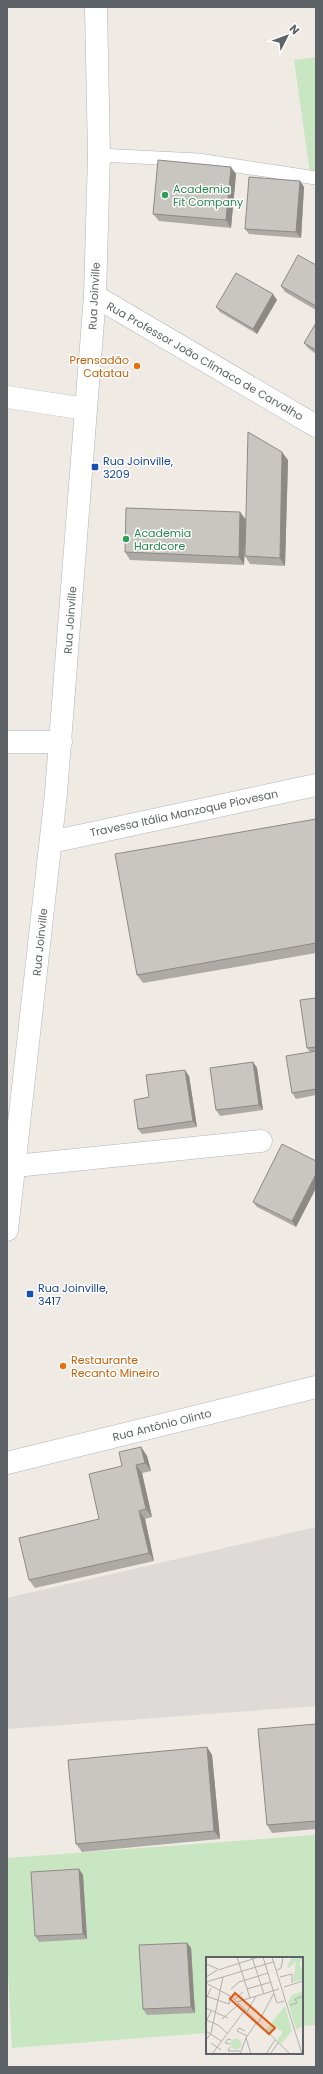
<svg xmlns="http://www.w3.org/2000/svg" width="323" height="2074" viewBox="0 0 323 2074" font-family="Poppins,sans-serif">
	<style>
		.industrial { fill: #dddad7 }
		.green { fill: #c8e6c1 }
		.lines { fill: none; stroke-linecap: round; stroke-linejoin: round }
		.service-casing { stroke: #b0b4b7; stroke-width: 14 }
		.minor-casing { stroke: #b0b4b7; stroke-width: 23 }
		.tertiary-casing { stroke: #b0b4b7; stroke-width: 23 }
		.secondary-casing { stroke: #b1b6b9; stroke-width: 23 }
		.service { stroke: #fff; stroke-width: 13 }
		.minor { stroke: #fff; stroke-width: 22 }
		.tertiary { stroke: #fff; stroke-width: 22 }
		.secondary { stroke: #fff; stroke-width: 22 }
		.wall { fill: #ada9a5 }
		.shaded-wall { fill: #8d8a86 }
		.building { fill: #c9c5c0; stroke: #8d8a86 }
		.leisure-dot { fill: #2e9e5b; stroke: #fff; stroke-width: 1.5 }
		.food-dot { fill: #e8710a; stroke: #fff; stroke-width: 1.5 }
		.transit-dot { fill: #1a4fb4; stroke: #fff; stroke-width: 1.5 }
		.labels { text-anchor: middle; dominant-baseline: central; stroke-width: 3; stroke-linejoin: round; paint-order: stroke }
		.leisure-label { font-size: 11px; fill: #27864d; stroke: #fff; text-anchor: start }
		.street-label { font-size: 11px; fill: #5c6265; stroke: #fff }
		.food-label { font-size: 11px; fill: #c56008; stroke: #fff; text-anchor: end }
		.transit-label { font-size: 11px; fill: #164399; stroke: #fff; text-anchor: start }
		.inset-road { fill: none; stroke: #b0b0ad; stroke-width: 1 }
		.view { fill: #e15910; fill-opacity: 0.15; stroke: #e15910; stroke-width: 2 }
		.inset-edge { fill: none; stroke: #5c6265; stroke-width: 2 }
	</style>
	<rect width="100%" height="100%" fill="#efeae4"/>
	<path class="industrial" d="M316 1527V1706L7 1729V1598Z"/>
	<g class="green">
		<path d="M316 57V174L310 173 294 60Z"/>
		<path d="M316 1835V2025L302 2026V1958H207V2033L12 2048 7 1953V1858Z"/>
	</g>
	<g class="lines">
		<defs>
			<path id="service" d="M99 155 198 160 316 178"/>
			<g id="minor">
				<path d="M7 397 86 409"/>
				<path d="M51 842 316 785"/>
				<path d="M15 1166 261 1141"/>
			</g>
			<path id="tertiary" d="M7 742H61"/>
			<g id="secondary">
				<path d="M95 296 316 426"/>
				<path d="M7 1230 56 793 86 409 95 296 99 155 96 7"/>
				<path d="M7 1463 316 1387"/>
			</g>
		</defs>
		<use href="#service" class="service-casing"/>
		<use href="#minor" class="minor-casing"/>
		<use href="#tertiary" class="tertiary-casing"/>
		<use href="#secondary" class="secondary-casing"/>
		<use href="#service" class="service"/>
		<use href="#minor" class="minor"/>
		<use href="#tertiary" class="tertiary"/>
		<use href="#secondary" class="secondary"/>
	</g>
	<g class="wall">
		<path d="M236 174 231 228 159 221 153 214Z"/>
		<path d="M300 181 304 187 301 238 249 234 245 229Z"/>
		<path d="M316 265V310L285 292 281 286Z"/>
		<path d="M277 300 257 334 220 312 216 307Z"/>
		<path d="M316 323V354L308 348 304 343Z"/>
		<path d="M288 460 285 566 250 564 245 556Z"/>
		<path d="M240 512 246 520 244 565 130 560 125 552Z"/>
		<path d="M316 819V953L143 983 137 975Z"/>
		<path d="M316 998V1095L296 1099 292 1093 310 1052 307 1048Z"/>
		<path d="M253 1062 257 1068 263 1110 220 1116 216 1110Z"/>
		<path d="M189 1076 197 1127 142 1134 138 1129 149 1097Z"/>
		<path d="M316 1161V1188L296 1227 257 1207 253 1202Z"/>
		<path d="M141 1447 147 1456 151 1471 142 1473 152 1517 145 1519 154 1561 35 1588 29 1580 99 1519 122 1466Z"/>
		<path d="M316 1724V1829L272 1833 267 1825Z"/>
		<path d="M207 1747 212 1755 220 1839 82 1852 76 1844Z"/>
		<path d="M79 1869 83 1875 87 1939 39 1942 35 1936Z"/>
		<path d="M187 1943 191 1948 195 2013 147 2015 143 2009Z"/>
	</g>
	<g class="shaded-wall">
		<path d="M231 167 236 174 231 228 226 220Z"/>
		<path d="M300 181 304 187 301 238 296 232Z"/>
		<path d="M273 294 277 300 257 334 253 329Z"/>
		<path d="M282 452 288 460 285 566 280 558Z"/>
		<path d="M240 512 246 520 244 565 239 557Z"/>
		<path d="M253 1062 257 1068 263 1110 259 1105Z"/>
		<path d="M185 1070 189 1076 197 1127 193 1121Z"/>
		<path d="M316 1174V1188L296 1227 292 1221Z"/>
		<path d="M141 1447 147 1456 151 1471 145 1463Z"/>
		<path d="M136 1465 142 1473 152 1517 146 1509Z"/>
		<path d="M139 1511 145 1519 154 1561 149 1553Z"/>
		<path d="M207 1747 212 1755 220 1839 214 1831Z"/>
		<path d="M79 1869 83 1875 87 1939 83 1934Z"/>
		<path d="M187 1943 191 1948 195 2013 191 2007Z"/>
	</g>
	<g class="building">
		<path d="M158 160 231 167 226 220 153 214Z"/>
		<path d="M249 177 300 181 296 232 245 229Z"/>
		<path d="M298 255 316 265V306L281 286Z"/>
		<path d="M236 273 273 294 253 329 216 307Z"/>
		<path d="M316 323V350L304 343Z"/>
		<path d="M248 432 282 452 280 558 245 556Z"/>
		<path d="M126 508 240 512 239 557 125 552Z"/>
		<path d="M316 819V943L137 975 115 854Z"/>
		<path d="M316 998V1047L307 1048 300 1000Z"/>
		<path d="M316 1051V1089L292 1093 286 1056Z"/>
		<path d="M253 1062 259 1105 216 1110 210 1068Z"/>
		<path d="M185 1070 193 1121 138 1129 134 1100 149 1097 146 1075Z"/>
		<path d="M282 1144 316 1161V1174L292 1221 253 1202Z"/>
		<path d="M141 1447 145 1463 136 1465 146 1509 139 1511 149 1553 29 1580 19 1538 99 1519 89 1474 122 1466 119 1452Z"/>
		<path d="M316 1724V1821L267 1825 258 1729Z"/>
		<path d="M207 1747 214 1831 76 1844 68 1760Z"/>
		<path d="M79 1869 83 1934 35 1936 31 1872Z"/>
		<path d="M187 1943 191 2007 143 2009 139 1945Z"/>
	</g>
	<g class="leisure-dot">
		<circle cx="165" cy="195" r="4"/>
		<circle cx="126" cy="539" r="4"/>
	</g>
	<g class="food-dot">
		<circle cx="137" cy="366" r="4"/>
		<circle cx="63" cy="1366" r="4"/>
	</g>
	<g class="transit-dot">
		<rect x="91" y="463" width="8" height="8" rx="2"/>
		<rect x="26" y="1290" width="8" height="8" rx="2"/>
	</g>
	<g class="labels">
		<g class="leisure-label">
			<text x="173" y="189">Academia<tspan x="173" dy="13">Fit Company</tspan></text>
			<text x="134" y="533">Academia<tspan x="134" dy="13">Hardcore</tspan></text>
		</g>
		<g class="street-label">
			<text transform="translate(94 296) rotate(-87)">Rua Joinville</text>
			<text transform="translate(205 361) rotate(30)">Rua Professor João Clímaco de Carvalho</text>
			<text transform="translate(70 620) rotate(-86)">Rua Joinville</text>
			<text transform="translate(184 813) rotate(-12)">Travessa Itália Manzoque Piovesan</text>
			<text transform="translate(40 942) rotate(-84)">Rua Joinville</text>
			<text transform="translate(162 1425) rotate(-14)">Rua Antônio Olinto</text>
		</g>
		<g class="food-label">
			<text x="129" y="360">Prensadão<tspan x="129" dy="13">Catatau</tspan></text>
			<text x="71" y="1360" text-anchor="start">Restaurante<tspan x="71" dy="13">Recanto Mineiro</tspan></text>
		</g>
		<g class="transit-label">
			<text x="103" y="461">Rua Joinville,<tspan x="103" dy="13">3209</tspan></text>
			<text x="38" y="1288">Rua Joinville,<tspan x="38" dy="13">3417</tspan></text>
		</g>
	</g>
	<g transform="translate(206 1957)">
		<rect width="97" height="97" fill="#efeae4"/>
		<path d="M86 0H97L94 5V10H97V23L87 25 90 4 83 11 81 9ZM97 34V69L90 73 82 45 86 38ZM79 49 86 74 75 87 71 83 76 77 75 73H71L73 70H69L63 77 59 74ZM24.5 87a5.5 5.5 0 1 1 11 0a5.5 5.5 0 1 1-11 0Z" fill="#c8e6c1"/>
		<path class="inset-road" d="M31 0 44 41M46 0 58 37M66 0 96 97M0 7 12 12M12 13 53 0M71 13 75 11 77 0M0 20 11 13M74 20 86 17V26M0 25 67 5M0 26 26 40 84 97M78 30 97 24M25 32 33 25 62 16M41 32 65 25M68 37 71 46 78 44M0 39 23 47 24 39M0 42 5 31M28 43 37 35M31 45 73 32M84 48 91 46 89 42 97 39M0 51 22 61M41 55 50 39M16 62 33 47M0 63 12 68 21 76M0 65 5 54M51 68 68 36 57 0M0 74 15 84M39 74 33 71 31 74 41 79M0 83 5 76 17 20M5 86 15 93M24 87 19 86 22 82 25 83M24 90 22 94H34M6 97 39 53M34 97 40 81M45 97 40 81 50 66M60 97 69 83M64 97 72 86"/>
		<path class="view" d="M29 36 69 71 63 77 24 42Z"/>
		<rect width="97" height="97" class="inset-edge"/>
	</g>
	<rect width="323" height="2074" fill="none" stroke="#5c6265" stroke-width="16"/>
	<g transform="translate(287 36) rotate(48)" stroke="#ffffff" stroke-width="3" paint-order="stroke">
	<path d="M0-3L7 15L0 10L-7 15Z" fill="#5c6265"/>
	<text y="-6" font-size="11" font-weight="bold" text-anchor="middle" fill="#5c6265">N</text>
	</g>
</svg>
